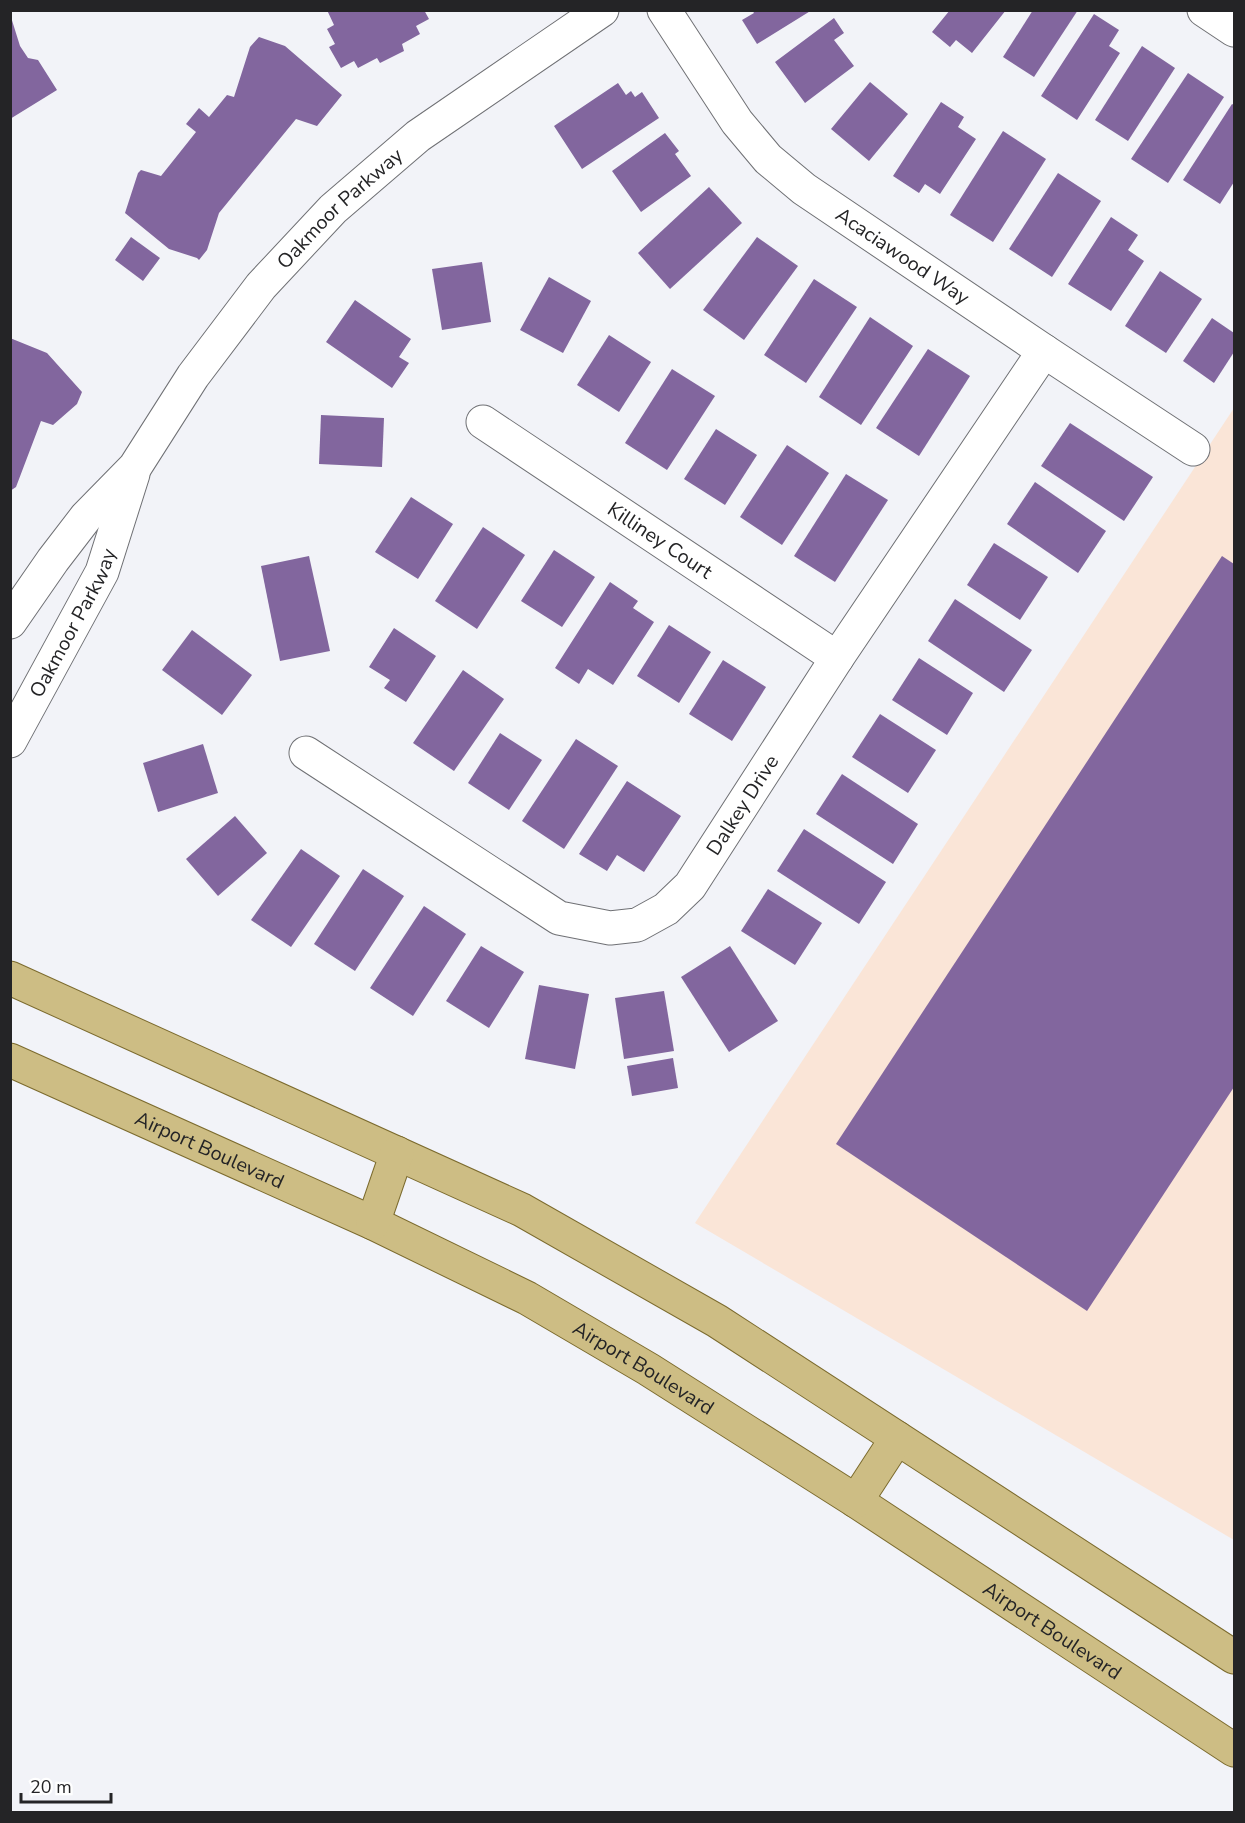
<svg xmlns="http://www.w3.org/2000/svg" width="1245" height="1823" viewBox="0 0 1245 1823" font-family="'Nunito Sans',sans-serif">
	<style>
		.industrial { fill: #fae5d7 }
		.building { fill: #82669e }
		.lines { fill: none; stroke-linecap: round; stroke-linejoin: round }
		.minor-casing { stroke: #6f7074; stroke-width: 35 }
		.major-casing { stroke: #7c6b2e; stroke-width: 35 }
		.minor { stroke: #fff; stroke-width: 33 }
		.major { stroke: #cdbd84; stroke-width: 33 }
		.labels { text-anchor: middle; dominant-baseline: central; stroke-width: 4.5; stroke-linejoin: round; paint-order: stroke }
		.street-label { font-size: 20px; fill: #242426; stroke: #fff }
	</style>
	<rect width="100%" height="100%" fill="#f2f3f8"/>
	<path class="industrial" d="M1234 408V1540L695 1223Z"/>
	<g class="building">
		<path d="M327 10H424L429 19 416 26 420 34 402 44 404 51 380 63 377 58 358 68 354 61 341 68 329 47 335 44 327 29 334 25Z"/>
		<path d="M752 10H812L757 44 742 20 754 13Z"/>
		<path d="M950 10H1006L972 53 956 40 950 47 932 32Z"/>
		<path d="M1033 10H1078L1034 77 1003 57Z"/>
		<path d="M10 14 20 46 28 58 38 60 57 90 10 119Z"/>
		<path d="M1094 14 1119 30 1109 46 1120 53 1077 120 1041 96Z"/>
		<path d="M834 18 844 33 834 40 854 66 805 103 775 62Z"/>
		<path d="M259 37 285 46 342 95 317 126 296 119 219 213 207 250 199 260 197 258 169 249 125 213 138 173 141 170 161 176 196 132 186 124 199 108 209 117 227 95 234 97 250 47Z"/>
		<path d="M1142 46 1175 68 1128 141 1095 120Z"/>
		<path d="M1188 73 1224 97 1168 183 1131 159Z"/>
		<path d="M870 82 908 114 869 161 831 129Z"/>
		<path d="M618 83 626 95 631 91 635 97 642 92 659 118 582 169 554 126Z"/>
		<path d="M941 102 964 117 958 127 976 139 940 194 925 184 919 193 893 176Z"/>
		<path d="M1232 104 1234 105V182L1220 204 1183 180Z"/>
		<path d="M1003 131 1046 159 993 242 950 215Z"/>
		<path d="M665 133 679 151 675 154 691 176 641 212 612 171Z"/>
		<path d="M1058 173 1101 201 1052 277 1009 249Z"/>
		<path d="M709 187 742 223 670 289 638 253Z"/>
		<path d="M1111 217 1138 235 1128 250 1144 261 1111 311 1068 284Z"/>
		<path d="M131 237 160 258 143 281 115 260Z"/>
		<path d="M757 237 798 266 744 340 703 310Z"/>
		<path d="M482 262 491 322 442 330 432 269Z"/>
		<path d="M1160 271 1202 299 1166 353 1125 326Z"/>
		<path d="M549 277 591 301 563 353 520 330Z"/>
		<path d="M814 279 857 307 806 383 764 355Z"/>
		<path d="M355 300 411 339 399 357 409 363 392 388 326 342Z"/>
		<path d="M870 317 913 346 861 425 819 397Z"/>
		<path d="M1212 318 1234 333V352L1214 383 1183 361Z"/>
		<path d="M609 335 651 362 619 412 577 385Z"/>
		<path d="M10 338 47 353 82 392 77 404 53 425 41 421 16 487 10 491Z"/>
		<path d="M928 349 970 376 919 456 876 428Z"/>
		<path d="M672 369 715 396 667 470 625 443Z"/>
		<path d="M321 415 384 418 382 467 319 464Z"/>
		<path d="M1070 423 1153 477 1124 521 1041 466Z"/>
		<path d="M716 429 757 455 725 505 684 479Z"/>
		<path d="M787 445 829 473 782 545 740 517Z"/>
		<path d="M846 474 888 500 835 582 794 556Z"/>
		<path d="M1035 482 1106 531 1078 573 1007 524Z"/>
		<path d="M411 497 453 524 418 579 375 552Z"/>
		<path d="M483 527 525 555 477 629 435 601Z"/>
		<path d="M994 543 1048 577 1020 620 967 585Z"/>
		<path d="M554 550 595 577 562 627 521 601Z"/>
		<path d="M309 556 330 651 280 661 261 566Z"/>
		<path d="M1222 556 1234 564V1087L1087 1311 836 1144Z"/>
		<path d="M610 582 638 601 633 608 654 622 613 685 588 669 579 684 555 668Z"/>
		<path d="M955 599 1032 650 1004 692 928 641Z"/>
		<path d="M669 625 711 652 679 703 637 676Z"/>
		<path d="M394 628 436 656 406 702 384 688 390 680 369 667Z"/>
		<path d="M192 630 252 675 222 715 162 670Z"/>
		<path d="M919 658 973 693 947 735 892 700Z"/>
		<path d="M723 660 766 687 732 741 689 714Z"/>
		<path d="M463 670 504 699 454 771 413 743Z"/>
		<path d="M880 714 936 750 908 793 852 757Z"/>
		<path d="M500 733 542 760 509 810 468 783Z"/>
		<path d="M576 739 618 766 564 849 522 821Z"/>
		<path d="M203 744 218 793 158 812 143 763Z"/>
		<path d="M842 774 918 824 893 864 816 814Z"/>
		<path d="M627 781 681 816 644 872 617 855 607 871 579 854Z"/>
		<path d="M235 816 267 853 218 896 186 859Z"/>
		<path d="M804 829 886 882 859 924 777 871Z"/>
		<path d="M301 849 340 876 291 947 251 920Z"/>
		<path d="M363 869 404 896 355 971 314 944Z"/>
		<path d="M768 889 822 923 795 965 741 931Z"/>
		<path d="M424 906 466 934 413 1016 370 988Z"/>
		<path d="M481 946 524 972 489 1028 446 1001Z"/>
		<path d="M730 946 778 1021 729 1052 681 977Z"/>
		<path d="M539 985 589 994 575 1069 525 1059Z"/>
		<path d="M664 991 674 1051 624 1059 615 998Z"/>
		<path d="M673 1058 678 1088 632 1096 627 1066Z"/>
	</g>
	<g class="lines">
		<defs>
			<g id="minor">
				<path id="s1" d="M664 10 737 122 768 159 804 189 1044 351 1193 449"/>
				<path d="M1204 10 1234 30"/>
				<path id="s2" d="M483 422 837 658"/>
				<path id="s3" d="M10 622 53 560 86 517 135 467 193 376 261 286 333 209 418 136 602 10"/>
				<path id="s4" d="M10 741 102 572 133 474"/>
				<path id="s5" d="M306 753 559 918 610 928 637 925 666 909 690 886 837 658 1044 351"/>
			</g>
			<g id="major">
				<path d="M10 978 522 1210 717 1321 1234 1657"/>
				<path id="s6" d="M10 1060 373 1223 527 1298 648 1369 856 1501 1234 1750"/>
				<path d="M373 1223 397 1153"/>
				<path d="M856 1501 897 1438"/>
			</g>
		</defs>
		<use href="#minor" class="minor-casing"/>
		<use href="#major" class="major-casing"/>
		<use href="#minor" class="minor"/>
		<use href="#major" class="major"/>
	</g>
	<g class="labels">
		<g class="street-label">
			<text stroke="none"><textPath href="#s3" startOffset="531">Oakmoor Parkway</textPath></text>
			<text stroke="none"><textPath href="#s1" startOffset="348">Acaciawood Way</textPath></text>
			<text stroke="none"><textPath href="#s2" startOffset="213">Killiney Court</textPath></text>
			<text stroke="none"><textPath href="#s4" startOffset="134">Oakmoor Parkway</textPath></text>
			<text stroke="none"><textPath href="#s5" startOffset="544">Dalkey Drive</textPath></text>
			<text stroke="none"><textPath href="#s6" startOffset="219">Airport Boulevard</textPath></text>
			<text stroke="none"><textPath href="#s6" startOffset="705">Airport Boulevard</textPath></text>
			<text stroke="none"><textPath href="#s6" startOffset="1191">Airport Boulevard</textPath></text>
		</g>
	</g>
	<rect width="1245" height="1823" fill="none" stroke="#242426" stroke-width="24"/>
	<path d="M21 1793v9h90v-9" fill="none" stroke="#242426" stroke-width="3"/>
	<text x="30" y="1793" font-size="18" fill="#242426" stroke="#ffffff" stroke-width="4.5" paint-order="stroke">20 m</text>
</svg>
